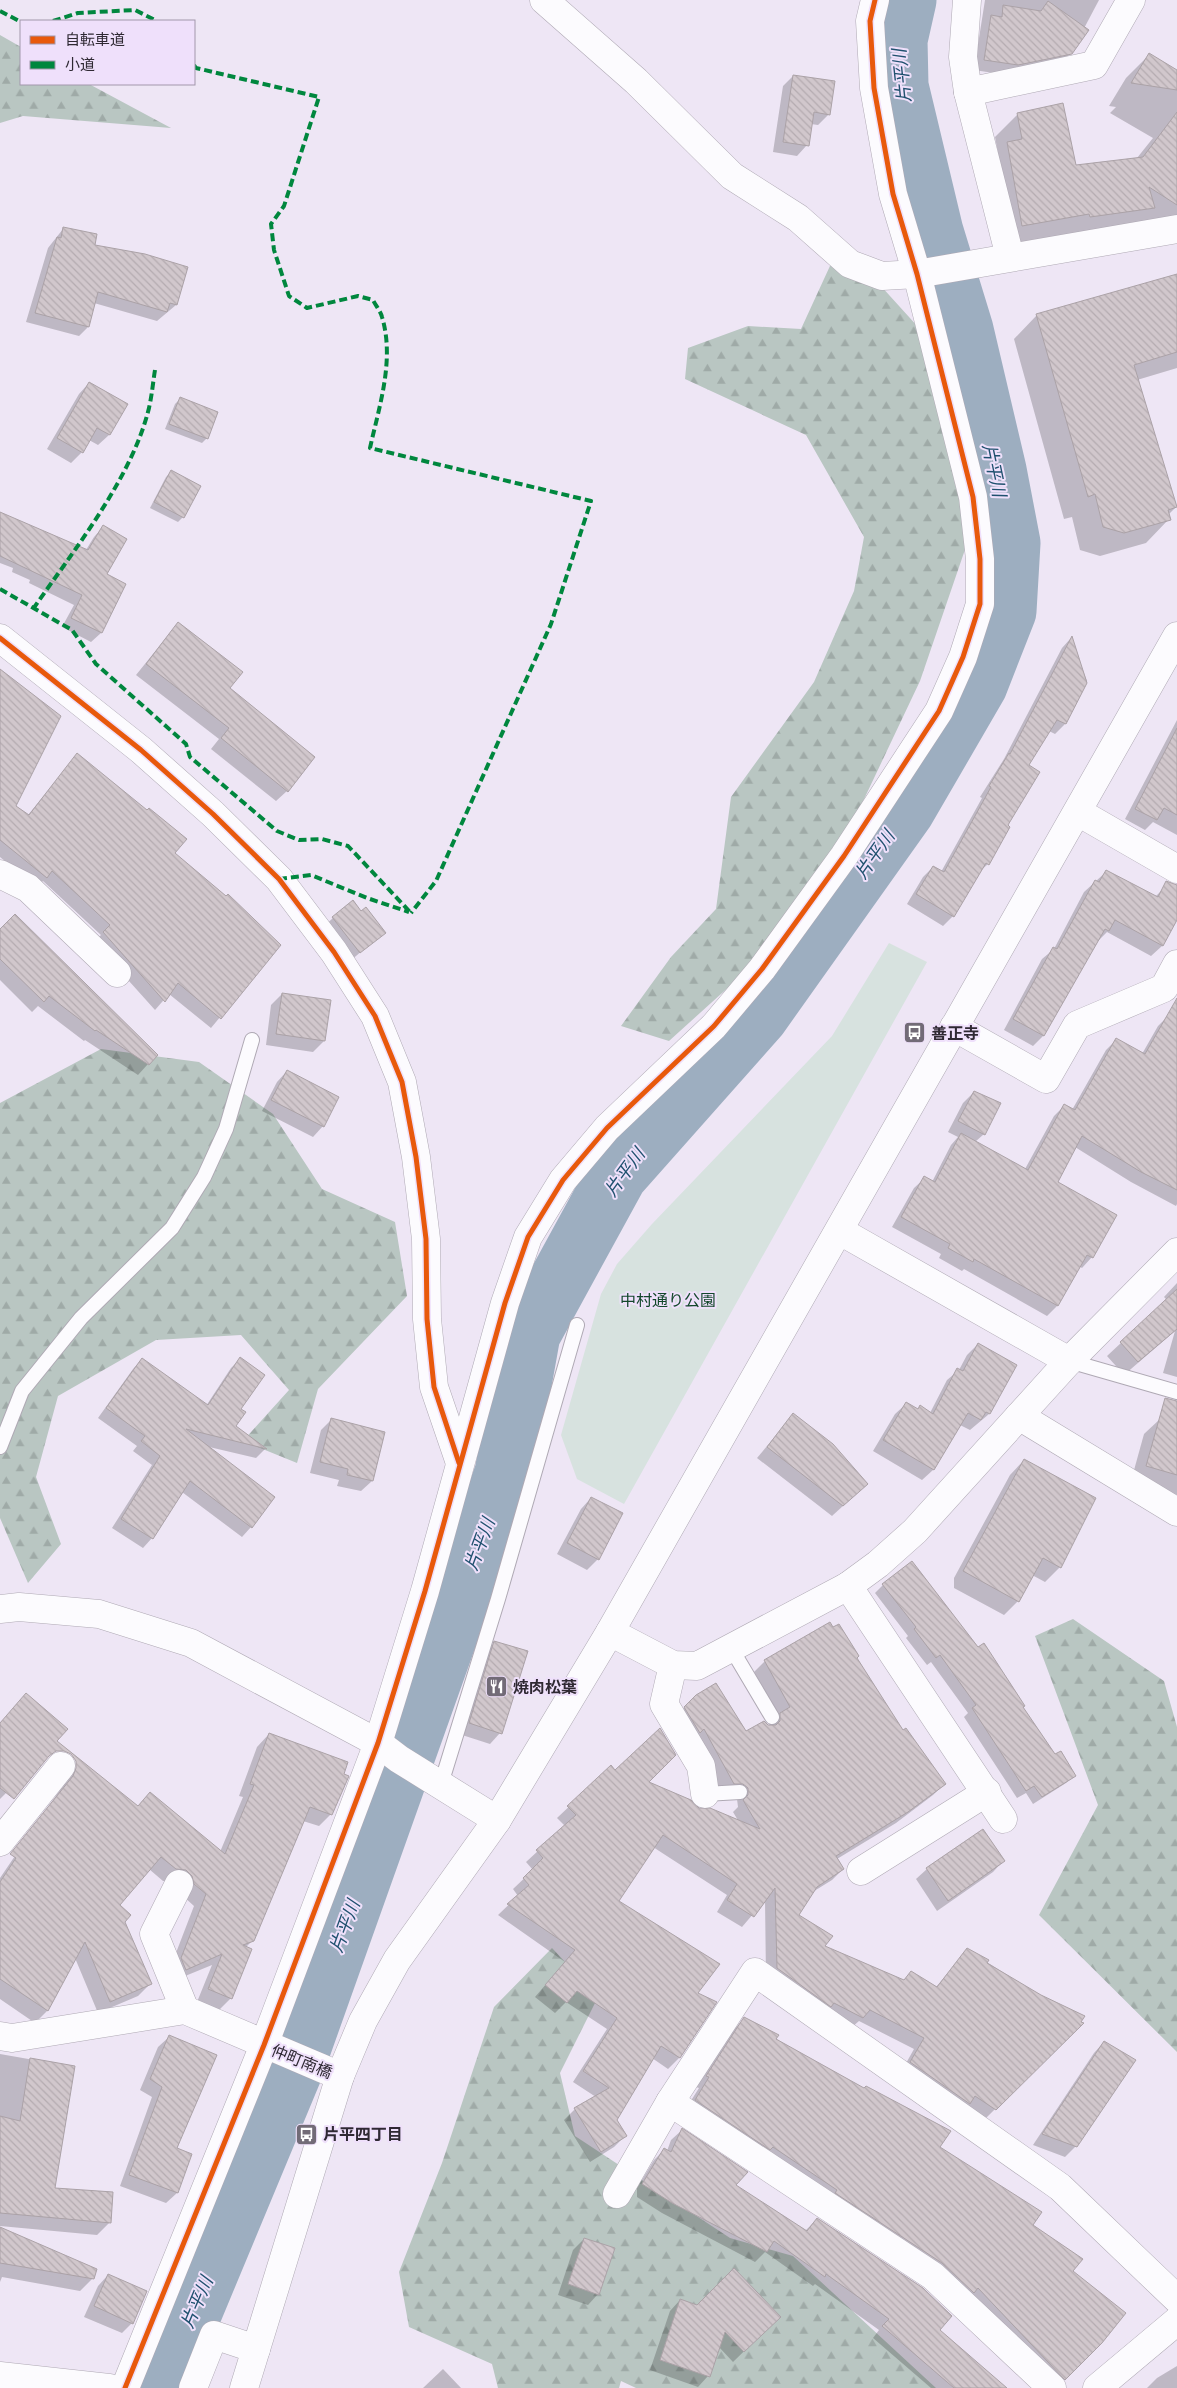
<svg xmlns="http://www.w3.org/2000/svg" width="1177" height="2388" viewBox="0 0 1177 2388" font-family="'Open Sans','Noto Sans JP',sans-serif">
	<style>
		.forest { fill: url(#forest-firs) }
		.park { fill: #d7e2df }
		.shadow { fill: #0003 }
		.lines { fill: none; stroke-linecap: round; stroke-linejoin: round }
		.river { stroke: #9daec0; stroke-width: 61 }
		.building { fill: url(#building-back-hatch); stroke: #aba2a7 }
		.service-casing { stroke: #afa9b4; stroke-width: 16 }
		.minor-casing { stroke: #afa9b4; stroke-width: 29 }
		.secondary-casing { stroke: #afa9b4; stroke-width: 29 }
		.service { stroke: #fcfbfe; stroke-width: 14 }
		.minor { stroke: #fcfbfe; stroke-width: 28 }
		.secondary { stroke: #fcfbfe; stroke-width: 28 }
		.quiet { stroke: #00873e; stroke-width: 4; stroke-dasharray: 8 4; stroke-linecap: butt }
		.cycleway-casing { stroke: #efe0fb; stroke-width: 8 }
		.cycleway { stroke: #e8590c; stroke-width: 5 }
		.labels { text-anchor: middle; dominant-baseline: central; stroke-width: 4; stroke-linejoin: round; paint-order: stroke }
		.poi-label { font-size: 16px; font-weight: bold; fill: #2f2933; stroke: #efe0fb; text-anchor: start }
		.park-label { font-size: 16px; fill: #13472b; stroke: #efe0fb }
		.street-label { font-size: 16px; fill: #2f2933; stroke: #efe0fb }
		.water-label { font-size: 18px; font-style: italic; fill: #20516f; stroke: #efe0fb }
	</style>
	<defs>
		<pattern id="forest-firs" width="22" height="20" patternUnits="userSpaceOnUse" patternTransform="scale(1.25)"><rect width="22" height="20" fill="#b9c6c2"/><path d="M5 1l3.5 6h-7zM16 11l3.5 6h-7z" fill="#9faaa7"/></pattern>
		<pattern id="building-back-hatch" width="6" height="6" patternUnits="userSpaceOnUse" patternTransform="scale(1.25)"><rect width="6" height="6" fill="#d1c7cc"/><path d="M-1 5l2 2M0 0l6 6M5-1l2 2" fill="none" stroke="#b4abb0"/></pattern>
	</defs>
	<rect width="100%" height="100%" fill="#eee6f5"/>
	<g class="forest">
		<path d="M0 35 21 47V84H89L171 128 23 116 0 123Z"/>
		<path d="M841 242 919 328 970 535 920 681 848 833 763 956 669 1041 621 1026 671 957 716 909 731 797 814 682 854 591 864 537 806 435 685 379 688 348 748 326 801 329Z"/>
		<path d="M101 1049 199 1062 273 1114 322 1189 395 1222 407 1296 318 1389 297 1463 243 1441 289 1390 241 1335 156 1340 58 1396 36 1477 61 1544 28 1583 0 1518V1103Z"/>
		<path d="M1073 1619 1164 1681 1177 1727V2052L1039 1915 1098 1805 1035 1636Z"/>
		<path d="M552 1948 598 1997 560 2073 575 2136 730 2238 793 2256 936 2388H636L621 2381 619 2388H498L492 2364 409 2327 399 2272 442 2163 494 2007Z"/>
	</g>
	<path class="park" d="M889 943 927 962 624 1504 577 1479 561 1435 601 1294 617 1264 652 1224 832 1036Z"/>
	<g class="shadow">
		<path d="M985 0H1099L1071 53 1060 64 1007 75 974 70Z"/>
		<path d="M1149 55 1177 71V242L999 248 984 167 998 153 995 137 1018 114 1075 167 1137 158 1153 138 1110 113 1116 107 1109 106 1126 78Z"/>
		<path d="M793 76 829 114 818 125 811 124 807 145 797 156 773 152 783 86Z"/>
		<path d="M63 229 93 246 176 305 157 321 94 303 88 327 79 336 26 322 48 248Z"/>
		<path d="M1177 276V368L1137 380 1176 507 1168 515 1169 519 1146 543 1100 556 1080 550 1072 517 1064 519 1014 339 1037 315Z"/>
		<path d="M89 383 126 405 109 435 98 445 89 440 82 452 71 463 47 449 79 394Z"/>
		<path d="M180 399 207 438 202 443 165 429 175 404Z"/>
		<path d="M171 472 183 517 178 522 150 508 166 477Z"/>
		<path d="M0 523 86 550 94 537 103 527 105 575 125 585 101 633 91 642 62 627 74 605 29 583 30 580 12 572 13 568 0 563Z"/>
		<path d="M178 623 229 688 287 791 276 801 211 749 219 739 136 675Z"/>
		<path d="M1071 638 1087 681 1065 724 1055 734 1049 731 1027 765 1006 826 1008 827 988 864 978 873 953 916 943 926 907 904 923 877 933 867 941 872 982 798 980 797 1004 759 1062 648Z"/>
		<path d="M0 676 14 807 28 815 77 755 174 854 280 945 211 1028 169 994 155 1010 94 942 101 935 43 881 36 887 0 857Z"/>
		<path d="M1177 720V835L1153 822 1145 830 1125 819Z"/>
		<path d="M1107 871 1155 897 1162 890 1177 898V917L1162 946 1151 956 1107 932 1098 941 1043 1036 1033 1046 1004 1030 1042 959 1054 949 1084 892Z"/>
		<path d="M361 913 384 932 349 962 322 928 333 918Z"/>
		<path d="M0 931 148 1064 138 1075 85 1040 84 1041 38 1006 32 1012 0 980Z"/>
		<path d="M282 994 329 1001 324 1041 313 1052 266 1045 271 1005Z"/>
		<path d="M1168 1016 1177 1022V1204L1176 1206 1131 1182 1075 1147 1056 1183 1115 1216 1092 1257 1082 1268 1079 1266 1057 1306 1047 1316 964 1269 962 1271 939 1258 941 1254 892 1227 914 1188 925 1178 932 1182 951 1145 958 1137 948 1132 963 1103 974 1092 984 1134 975 1142 1025 1169 1054 1116 1064 1106 1072 1110 1106 1050 1116 1040 1142 1054 1158 1026Z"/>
		<path d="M287 1071 323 1126 313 1137 262 1111 277 1082Z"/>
		<path d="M1177 1283V1377L1163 1373 1175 1331 1124 1375 1107 1356 1167 1300 1164 1297Z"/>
		<path d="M978 1344 1015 1365 989 1414 970 1430 960 1425 933 1470 922 1480 873 1451 895 1414 906 1404 917 1410 930 1413 947 1380 959 1370 967 1355Z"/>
		<path d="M142 1359 206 1406 231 1368 240 1359V1409L235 1426 265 1449 256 1458 205 1446 251 1527 242 1537 182 1492 152 1538 143 1548 112 1528 152 1465 133 1451 137 1446 98 1418 133 1369Z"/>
		<path d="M793 1415 856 1494 832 1516 757 1458Z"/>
		<path d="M1160 1419 1177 1424V1495L1131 1481 1144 1434Z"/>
		<path d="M331 1420 372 1481 361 1491 337 1486 339 1480 310 1473 321 1430Z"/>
		<path d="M1024 1460 1060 1567 1045 1582 1032 1575 1018 1601 1004 1615 954 1588V1578L1010 1475Z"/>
		<path d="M591 1498 598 1559 587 1570 557 1554 581 1509Z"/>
		<path d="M883 1585 1074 1775 1066 1783 1033 1804 1026 1793 1017 1798 964 1717 968 1713 931 1662 927 1665 906 1638 908 1636 875 1593Z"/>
		<path d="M495 1642 500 1733 490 1744 459 1734 484 1653Z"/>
		<path d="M855 1659 902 1731 944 1784 933 1795 896 1823 837 1859 843 1869 832 1880 811 1893 797 1915 823 1946 903 1981 911 1972 936 1987 968 1950 1082 2023 984 2120 900 2074 914 2049 859 2021 851 2028 766 1979 765 1900 742 1927 717 1912 727 1895 653 1847 617 1901 697 1993 715 2003 679 2058 668 2069 652 2058 615 2120 625 2136 614 2147 590 2162 564 2120 575 2109 596 2097 573 2082 607 2029 566 2002 555 2013 535 1997 565 1962 498 1915 518 1896 513 1889 533 1870 526 1862 565 1826 557 1818 611 1767 615 1772 647 1782 698 1810 739 1822 733 1812 738 1807 737 1799 723 1794 693 1739 674 1718 685 1707 746 1733 769 1728V1725L778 1716 754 1672 765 1661Z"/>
		<path d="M0 1723 6 1793 0 1799Z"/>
		<path d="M269 1734 331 1814 319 1826 303 1821 253 1940 245 1948 231 1998 219 2010 197 2002 212 1965 173 1981 169 1971 194 1906 183 1896 174 1882 163 1881 149 1869 118 1906 150 1984 138 1996 98 2013 75 1958 47 2011 35 2023 0 1999V1878L70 1775 82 1762 137 1807 150 1793 220 1852 243 1797 239 1796 257 1747Z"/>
		<path d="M1003 1861 993 1872 937 1911 916 1879 927 1869Z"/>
		<path d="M745 2018 938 2147 1031 2225 1071 2271 1101 2342 1055 2388 967 2298 685 2110 699 2088 696 2087 734 2029Z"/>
		<path d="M169 2037 176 2149 191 2155 177 2193 166 2203 120 2186 152 2097 140 2090 158 2047Z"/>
		<path d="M1104 2042 1076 2146 1065 2157 1033 2145 1094 2053Z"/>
		<path d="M0 2054 74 2067 53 2190 110 2222 97 2235 0 2226Z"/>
		<path d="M682 2130 734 2185 805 2231 817 2219 938 2330 1005 2388H931L873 2338 879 2330 815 2284 813 2286 765 2252 755 2262 662 2213 637 2197V2188L654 2160 665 2149 667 2151 671 2140Z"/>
		<path d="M0 2229 93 2278 80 2291 2 2277 0 2282Z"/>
		<path d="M584 2239 598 2294 588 2305 558 2295 573 2250Z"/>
		<path d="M108 2275 132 2323 122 2333 84 2317 98 2286Z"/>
		<path d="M680 2300 697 2306 779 2317 733 2362 718 2346 708 2376 698 2387 650 2370 670 2311Z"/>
		<path d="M1177 2366V2388H1147L1157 2378Z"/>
		<path d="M443 2369 461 2388H423Z"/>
	</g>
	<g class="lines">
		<path class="river" d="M160 2388 294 2066 505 1473 530 1334 617 1175 758 1016 905 809 977 685 1006 611 1010 543 996 470 963 330 933 232 898 86 897 40 906 0"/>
	</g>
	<g class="building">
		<path d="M1048 1 1089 30 1072 54 1018 65 984 60 991 15 1002 17 1003 5 1041 11Z"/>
		<path d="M1149 53 1177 70V90L1131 83Z"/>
		<path d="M793 75 835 81 830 115 814 112 809 146 783 142Z"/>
		<path d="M1063 103 1076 165 1143 157 1177 112V205L1149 187 1155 208 1090 217 1089 214 1022 226 1007 142 1022 139 1017 113Z"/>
		<path d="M63 227 97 234 95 245 145 254 188 267 177 305 170 303 167 312 98 292 89 327 35 313 57 237 61 238Z"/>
		<path d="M1177 274V352L1134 365 1177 507 1168 510 1171 520 1124 533 1103 527 1095 494 1088 497 1036 314Z"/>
		<path d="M89 382 128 404 110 435 97 428 83 453 57 438Z"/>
		<path d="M180 397 218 412 208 439 169 424Z"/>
		<path d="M171 470 201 486 184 518 154 502Z"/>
		<path d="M0 512 88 550 103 525 127 539 107 574 126 584 102 633 71 618 82 595 0 556Z"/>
		<path d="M178 622 243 672 230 688 315 757 288 792 221 738 229 728 146 664Z"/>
		<path d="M1072 636 1087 683 1066 724 1057 720 1029 765 1040 772 1008 825 1010 827 989 865 986 863 954 917 916 894 933 866 944 872 991 787 989 786 1009 753 1010 754Z"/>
		<path d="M0 669 61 716 16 806 29 815 77 753 147 810 149 808 187 839 175 853 226 896 228 894 281 945 221 1019 178 983 165 1002 103 932 110 925 52 871 47 878 0 840Z"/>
		<path d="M1177 728V815L1164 808 1157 820 1135 809Z"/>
		<path d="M1106 870 1158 897 1166 881 1177 885V920L1163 946 1115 920 1109 931 1105 929 1044 1036 1013 1019 1053 947 1057 949 1095 880 1099 882Z"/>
		<path d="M353 900 361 911 366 907 386 933 360 953 332 917Z"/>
		<path d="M15 914 158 1055 149 1065 96 1030 95 1031 49 996 44 1002 0 959V929Z"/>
		<path d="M282 993 331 1000 325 1041 276 1034Z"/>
		<path d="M1177 998V1190L1141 1172 1082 1136 1058 1182 1117 1215 1093 1258 1087 1255 1058 1306 974 1259 973 1262 948 1248 950 1244 901 1217 924 1176 935 1182 961 1133 1028 1170 1064 1104 1075 1110 1116 1038 1145 1054Z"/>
		<path d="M287 1070 339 1097 324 1127 271 1100Z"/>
		<path d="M974 1091 1001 1103 985 1135 958 1121Z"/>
		<path d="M1177 1289V1329L1138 1362 1120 1342Z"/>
		<path d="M978 1343 1017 1365 990 1414 986 1412 981 1420 968 1413 934 1470 883 1440 906 1402 918 1409 920 1405 933 1414 957 1368 963 1371Z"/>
		<path d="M240 1357 265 1375 241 1409 246 1412 236 1426 267 1449 186 1429 275 1497 252 1528 190 1481 153 1539 121 1519 160 1456 141 1441 145 1436 106 1408 142 1358 208 1405Z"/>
		<path d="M1165 1398 1177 1401V1475L1146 1466Z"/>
		<path d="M793 1413 833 1444 868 1484 843 1506 767 1447Z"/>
		<path d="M331 1418 385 1432 373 1481 347 1475 348 1469 320 1462Z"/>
		<path d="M1024 1459 1096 1498 1061 1568 1043 1558 1019 1602 963 1571Z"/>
		<path d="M591 1497 623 1513 599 1560 567 1543Z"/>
		<path d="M912 1561 978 1647 984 1643 1025 1706 1023 1707 1055 1754 1061 1751 1076 1776 1042 1797 1034 1786 1026 1791 972 1708 976 1705 940 1655 936 1658 914 1629 916 1627 882 1584Z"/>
		<path d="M830 1622 833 1627 839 1624 859 1656 857 1658 903 1730 906 1728 946 1784 908 1812 836 1856 844 1869 817 1887 799 1915 833 1936 825 1946 904 1980 911 1971 937 1987 967 1948 989 1960 987 1963 1041 1995 1085 2016 1081 2022 1084 2023 996 2110 975 2096 970 2104 910 2062 924 2038 870 2010 863 2018 834 2003 831 2007 777 1968 775 1888 754 1917 727 1900 737 1884 663 1835 619 1901 720 1964 698 1993 717 2002 680 2058 661 2046 617 2120 627 2136 601 2152 574 2108 609 2088 583 2071 617 2018 577 1991 567 2003 545 1985 575 1950 507 1904 529 1885 523 1878 543 1858 536 1850 576 1815 567 1806 611 1765 615 1770 660 1728 676 1755 649 1782 691 1800 699 1808H710L760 1829 743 1800 748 1795V1788L743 1784H734L704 1729 700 1733 684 1707 696 1695 716 1683 746 1731 764 1721 768 1725H776L780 1721V1713L790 1707 764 1660Z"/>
		<path d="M494 1641 528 1651 502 1734 469 1723Z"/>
		<path d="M26 1693 68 1729 57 1741 138 1806 150 1792 225 1854 254 1785 250 1784 269 1733 348 1762 344 1774 349 1776 332 1815 310 1807 254 1941 243 1945 252 1949 232 1999 208 1989 222 1954 186 1970 181 1958 206 1894 194 1884 192 1876 186 1870 176 1869 161 1857 120 1905 131 1915 125 1922 152 1984 110 2002 85 1942 48 2011 0 1979V1882L16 1858 10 1854 73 1776 76 1768V1761L71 1754 64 1751H56L49 1756 14 1799 0 1788V1723Z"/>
		<path d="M983 1829 1005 1861 948 1901 926 1868Z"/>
		<path d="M744 2017 779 2035 776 2039 864 2088 866 2086 951 2131 940 2147 1042 2212 1033 2225 1083 2259 1073 2271 1126 2313 1102 2343 1065 2380 978 2288 974 2293 942 2263 835 2193 837 2190 773 2147 770 2150 695 2100 709 2077 706 2076Z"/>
		<path d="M169 2035 217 2055 177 2148 192 2154 178 2193 129 2175 162 2087 150 2079Z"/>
		<path d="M1104 2041 1136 2060 1077 2147 1042 2134Z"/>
		<path d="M30 2058 75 2066 55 2188 113 2192 111 2223 0 2213V2116L20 2121Z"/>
		<path d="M682 2128 748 2172 736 2185 807 2231 817 2218 923 2288 952 2316 940 2330 1007 2388H954L882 2326 889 2319 826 2274 825 2277 774 2241 767 2252 672 2203 642 2184 664 2148 671 2152Z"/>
		<path d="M0 2227 97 2269 94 2279 0 2263Z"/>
		<path d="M584 2238 615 2248 599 2295 568 2284Z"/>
		<path d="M734 2268 781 2317 744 2352 725 2332 710 2377 660 2360 680 2299 697 2305Z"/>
		<path d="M108 2274 147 2291 133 2324 94 2306Z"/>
	</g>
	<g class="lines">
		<defs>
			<g id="service">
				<path d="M1069 1361 1177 1392"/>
				<path d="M0 1447 22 1391 81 1318 172 1228 204 1177 226 1129 252 1040"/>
				<path d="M731 1648 772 1717"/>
				<path d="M441 1784 498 1599 577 1325"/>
				<path d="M705 1794 740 1792"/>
			</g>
			<g id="minor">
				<path d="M544 0 636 81 732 176 798 218 850 264 882 276 917 274 1177 229"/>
				<path d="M967 0 963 57 968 92 1010 257"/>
				<path d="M968 92 1094 65 1131 0"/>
				<path d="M0 638 141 750 213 814 279 879 334 952 375 1016 402 1082 416 1157 426 1239 427 1319 434 1387 460 1463"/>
				<path d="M1078 812 1177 869"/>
				<path d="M0 874 28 888 117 973"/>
				<path d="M954 1027 1046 1079 1077 1025 1164 988 1177 964"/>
				<path d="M840 1231 1069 1361"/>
				<path d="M1019 1416 1177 1512"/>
				<path d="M848 1586 1003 1819"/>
				<path d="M0 1609 19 1607 99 1614 191 1643 378 1743 399 1759 497 1820"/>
				<path d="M610 1632 673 1665 697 1666 848 1586 878 1564 915 1531 1069 1361 1177 1252"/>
				<path d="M673 1665 664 1704 701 1766 705 1794"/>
				<path d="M0 1842 61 1766"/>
				<path d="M861 1871 987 1792"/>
				<path d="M179 1884 154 1934 185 2010"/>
				<path d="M0 2036 12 2038 185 2010 340 2076"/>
				<path d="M670 2102 933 2276 1052 2388"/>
				<path d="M617 2194 670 2102 755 1972 1060 2187 1177 2299"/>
				<path d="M0 2376 109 2388"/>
				<path d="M125 2388 264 2045 378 1743 425 1591 505 1303 528 1237 563 1180 607 1128 714 1026 762 969 844 856 939 711 963 657 980 604V559L973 497 917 274 893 194 874 88 870 21 875 0"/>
				<path d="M193 2388 214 2335 256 2349"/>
				<path d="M1097 2388 1177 2321"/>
			</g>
			<path id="secondary" d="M244 2388 340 2076 363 2021 397 1960 497 1820 610 1632 1177 636"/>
		</defs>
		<use href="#service" class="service-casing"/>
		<use href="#minor" class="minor-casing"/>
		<use href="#secondary" class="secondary-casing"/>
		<use href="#service" class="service"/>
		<use href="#minor" class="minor"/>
		<use href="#secondary" class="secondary"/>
		<g class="quiet">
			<path d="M0 11 21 22"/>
			<path d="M53 21 78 13 135 10 157 21"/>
			<path d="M194 65 196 68 319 97 284 206 271 224 274 250 289 296 307 308 358 296 373 300C376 306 381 312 382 317 395 360 379 407 370 448L591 501 551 624 436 881 411 913"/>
			<path d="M0 589 72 630 96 664 186 744 190 757 277 831 299 840 322 839 348 846 411 913"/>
			<path d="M33 609C74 550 132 478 149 408 152 395 153 382 155 370"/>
			<path d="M279 879 311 875 367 898 409 912"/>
		</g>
		<defs>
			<g id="cycleway">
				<path d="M0 638 141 750 213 814 279 879 334 952 375 1016 402 1082 416 1157 426 1239 427 1319 434 1387 459 1463"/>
				<path d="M125 2388 264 2045 378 1743 425 1591 505 1303 528 1237 563 1180 607 1128 714 1026 762 969 844 856 939 711 963 657 980 604V559L973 497 917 274 893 194 874 88 870 21 875 0"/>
			</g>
		</defs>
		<use href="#cycleway" class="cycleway-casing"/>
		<use href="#cycleway" class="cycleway"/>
	</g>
	<defs>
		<symbol id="bus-square" viewBox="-11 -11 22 22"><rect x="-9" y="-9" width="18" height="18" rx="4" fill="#726b77" stroke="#efe0fb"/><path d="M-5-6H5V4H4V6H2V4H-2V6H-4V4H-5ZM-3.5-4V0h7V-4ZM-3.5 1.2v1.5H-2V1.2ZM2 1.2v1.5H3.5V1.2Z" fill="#fff"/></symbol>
		<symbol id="restaurant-square" viewBox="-11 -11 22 22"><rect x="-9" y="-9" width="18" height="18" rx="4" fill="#726b77" stroke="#efe0fb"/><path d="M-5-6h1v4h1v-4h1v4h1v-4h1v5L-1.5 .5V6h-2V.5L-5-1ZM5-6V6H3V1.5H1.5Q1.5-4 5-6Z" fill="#fff"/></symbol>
	</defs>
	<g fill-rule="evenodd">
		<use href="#bus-square" x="902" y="1020" width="25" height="25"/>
		<use href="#restaurant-square" x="484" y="1674" width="25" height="25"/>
		<use href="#bus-square" x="294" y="2122" width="25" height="25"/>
	</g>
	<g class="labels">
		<g class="poi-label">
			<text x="931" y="1033">善正寺</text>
			<text x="513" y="1687">焼肉松葉</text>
			<text x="323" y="2134">片平四丁目</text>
		</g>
		<g class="park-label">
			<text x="668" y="1300">中村通り公園</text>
		</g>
		<g class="street-label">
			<text transform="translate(302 2061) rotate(22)">仲町南橋</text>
		</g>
		<g class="water-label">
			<text transform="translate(901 76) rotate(-96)">片平川</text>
			<text transform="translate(995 470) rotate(78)">片平川</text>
			<text transform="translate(874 854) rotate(-55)">片平川</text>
			<text transform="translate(624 1172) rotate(-54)">片平川</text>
			<text transform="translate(479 1544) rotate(-70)">片平川</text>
			<text transform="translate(344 1926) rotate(-70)">片平川</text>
			<text transform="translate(196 2302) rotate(-67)">片平川</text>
		</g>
	</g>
	<rect x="20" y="20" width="175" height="65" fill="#efe0fb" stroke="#a297ab"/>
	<rect x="30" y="36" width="25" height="8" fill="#e8590c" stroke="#a297ab"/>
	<text x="65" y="45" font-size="15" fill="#2f2933">自転車道</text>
	<rect x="30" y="61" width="25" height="8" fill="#00873e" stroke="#a297ab"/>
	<text x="65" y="70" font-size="15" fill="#2f2933">小道</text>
</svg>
